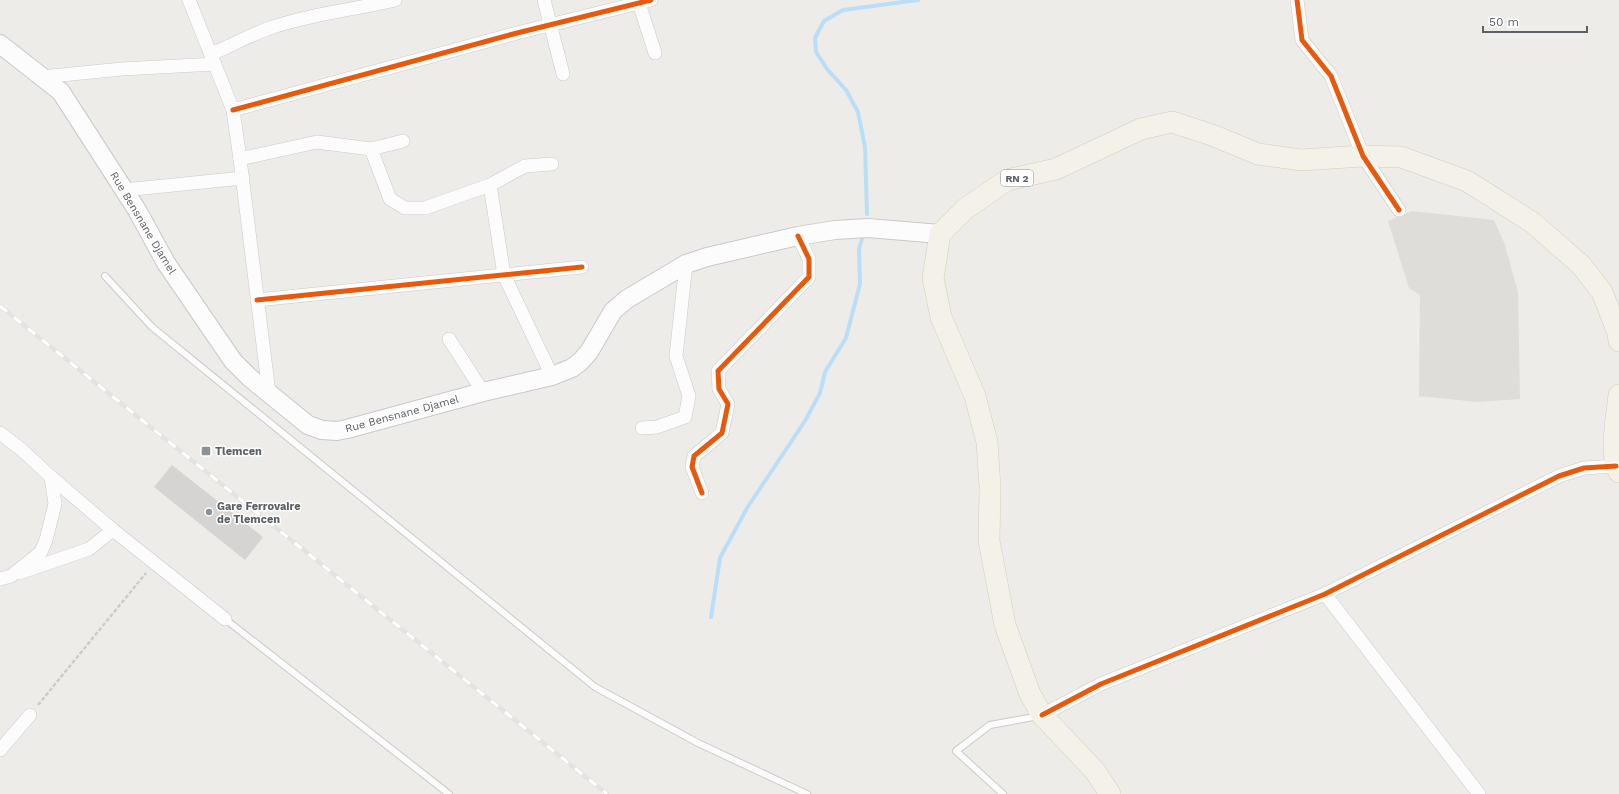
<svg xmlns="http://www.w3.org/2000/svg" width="1619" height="794" viewBox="0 0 1619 794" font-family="'Work Sans',sans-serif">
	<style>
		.industrial { fill: #deddd9 }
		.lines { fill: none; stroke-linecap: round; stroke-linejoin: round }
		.stream { stroke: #bbdef8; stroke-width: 4 }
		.building { fill: #d5d4d2 }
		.lane-casing { stroke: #cacaca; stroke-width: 8 }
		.street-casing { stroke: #cacaca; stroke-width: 14 }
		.secondary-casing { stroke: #c9c9c8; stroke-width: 20 }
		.primary-casing { stroke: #d6cdb4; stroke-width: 22 }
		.path { stroke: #c9cecb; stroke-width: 2.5; stroke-dasharray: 4 2; stroke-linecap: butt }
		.lane { stroke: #fcfcfc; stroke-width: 6 }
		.street { stroke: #fcfcfc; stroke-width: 13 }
		.secondary { stroke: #fcfcfc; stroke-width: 18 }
		.primary { stroke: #f3f1e8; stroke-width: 21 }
		.rail-casing { stroke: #e3e3e3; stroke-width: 4.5 }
		.rail { stroke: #fff; stroke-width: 3; stroke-dasharray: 9; stroke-linecap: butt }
		.cycleway-casing { stroke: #fff; stroke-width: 8 }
		.cycleway { stroke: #e8590c; stroke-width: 5 }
		.poi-dot { fill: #8f9294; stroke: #fff; stroke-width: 1.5 }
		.labels { text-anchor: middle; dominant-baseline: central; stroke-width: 3; stroke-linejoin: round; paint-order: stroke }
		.shield { fill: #fff; stroke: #8d9094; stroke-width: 1 }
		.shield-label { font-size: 10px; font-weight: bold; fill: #5c6166 }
		.street-label { font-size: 11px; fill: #5c6166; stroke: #fff }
		.poi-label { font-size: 11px; font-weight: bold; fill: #5c6166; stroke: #fff; text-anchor: start }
	</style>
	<rect width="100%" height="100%" fill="#edece8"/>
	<path class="industrial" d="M1412 211 1494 220 1505 245 1518 293 1520 399 1477 402 1419 396 1420 295 1409 288 1388 221Z"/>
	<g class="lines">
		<g class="stream">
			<path d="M867 214 865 147 858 112 846 90 827 69 816 52 815 38 824 21 843 10 918 0"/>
			<path d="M711 617 720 558 747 508 805 421 820 393 825 372 846 338 860 284 859 249 862 239"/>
		</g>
	</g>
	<path class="building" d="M172 465 263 537 245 560 154 487Z"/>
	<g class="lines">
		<defs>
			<g id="lane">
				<path d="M105 276 152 327 595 687 698 743 807 794"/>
				<path d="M225 619 449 794"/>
				<path d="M1003 794 956 751 990 725 1039 716"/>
			</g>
			<g id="street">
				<path d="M189 0 233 110 240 159 269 393"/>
				<path d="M544 0 563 74"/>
				<path d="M638 0 655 53"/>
				<path d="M1297 0 1302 40 1331 76 1363 156 1399 210"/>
				<path d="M211 54C230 46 250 35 270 28 310 14 353 10 395 0"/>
				<path d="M41 77 122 69 215 64"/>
				<path d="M233 110 517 33 651 0"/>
				<path d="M371 149 390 199 405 208H425L490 185 525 166 552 164"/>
				<path d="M240 159 317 142 371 149 403 141"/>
				<path d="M490 185 504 275 552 376"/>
				<path d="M124 190 243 178"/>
				<path d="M257 300 582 267"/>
				<path d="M449 339 483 392"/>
				<path d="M642 428 657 427 685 417 689 396 676 356 686 264"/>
				<path d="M0 433 22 450 51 477 55 504 46 540 41 552 11 576 0 579"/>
				<path d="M51 477 113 530 225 619"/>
				<path d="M702 493 692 467 694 456 722 433 728 404 719 389 718 371 809 277V259L798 236"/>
				<path d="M19 573 89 549 113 530"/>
				<path d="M1325 594 1479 794"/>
				<path d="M1042 715 1101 684 1325 594 1559 476 1584 468 1616 466"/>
				<path d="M0 750 30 715"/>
			</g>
			<path id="secondary" d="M0 44 61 92 137 210 166 263 233 361 249 377 308 425 322 430 337 431 347 429 483 392 552 376 572 368 580 362 589 352 613 311 627 299 686 264 707 257 798 236 835 230 868 228 940 234"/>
			<g id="primary">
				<path d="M1619 395C1617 414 1609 456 1619 472"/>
				<path d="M1110 794 1095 771 1042 715 1030 694 1005 625 989 541 990 487 987 442 975 396 941 317 933 278 940 234 965 209 1007 180 1056 169 1141 129 1172 122 1212 135 1258 154 1301 160 1363 156 1401 157 1467 181 1533 223 1581 265 1602 292 1618 333 1619 341"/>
			</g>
		</defs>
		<use href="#lane" class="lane-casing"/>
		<use href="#street" class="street-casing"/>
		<use href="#secondary" class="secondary-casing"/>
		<use href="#primary" class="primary-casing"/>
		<path class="path" d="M38 705 146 573"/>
		<use href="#lane" class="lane"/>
		<use href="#street" class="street"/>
		<use href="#secondary" class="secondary"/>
		<use href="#primary" class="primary"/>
		<defs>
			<path id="rail" d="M0 306 607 794"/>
		</defs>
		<use href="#rail" class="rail-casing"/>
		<use href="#rail" class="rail"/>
		<defs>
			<g id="cycleway">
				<path d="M1297 0 1302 40 1331 76 1363 156 1399 210"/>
				<path d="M233 110 517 33 651 0"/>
				<path d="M257 300 582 267"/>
				<path d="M702 493 692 467 694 456 722 433 728 404 719 389 718 371 809 277V259L798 236"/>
				<path d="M1042 715 1101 684 1325 594 1559 476 1584 468 1616 466"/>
			</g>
		</defs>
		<use href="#cycleway" class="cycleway-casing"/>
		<use href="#cycleway" class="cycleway"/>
	</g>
	<g class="poi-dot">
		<rect x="201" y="446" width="10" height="10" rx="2"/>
		<circle cx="209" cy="512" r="4"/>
	</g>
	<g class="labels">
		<rect class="shield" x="1001" y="170" width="32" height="16" rx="3"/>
		<g class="shield-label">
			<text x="1017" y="178">RN 2</text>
		</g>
		<g class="street-label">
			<text transform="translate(143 223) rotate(59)">Rue Bensnane Djamel</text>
			<text transform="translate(402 414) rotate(-15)">Rue Bensnane Djamel</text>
		</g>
		<g class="poi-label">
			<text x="215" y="451">Tlemcen</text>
			<text x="217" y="506">Gare Ferrovaire<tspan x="217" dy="13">de Tlemcen</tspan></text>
		</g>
	</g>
	<path d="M1483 26v6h104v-6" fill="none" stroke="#5c6166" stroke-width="2"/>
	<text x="1489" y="26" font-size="12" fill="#5c6166" stroke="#ffffff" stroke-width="3" paint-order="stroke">50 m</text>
</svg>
